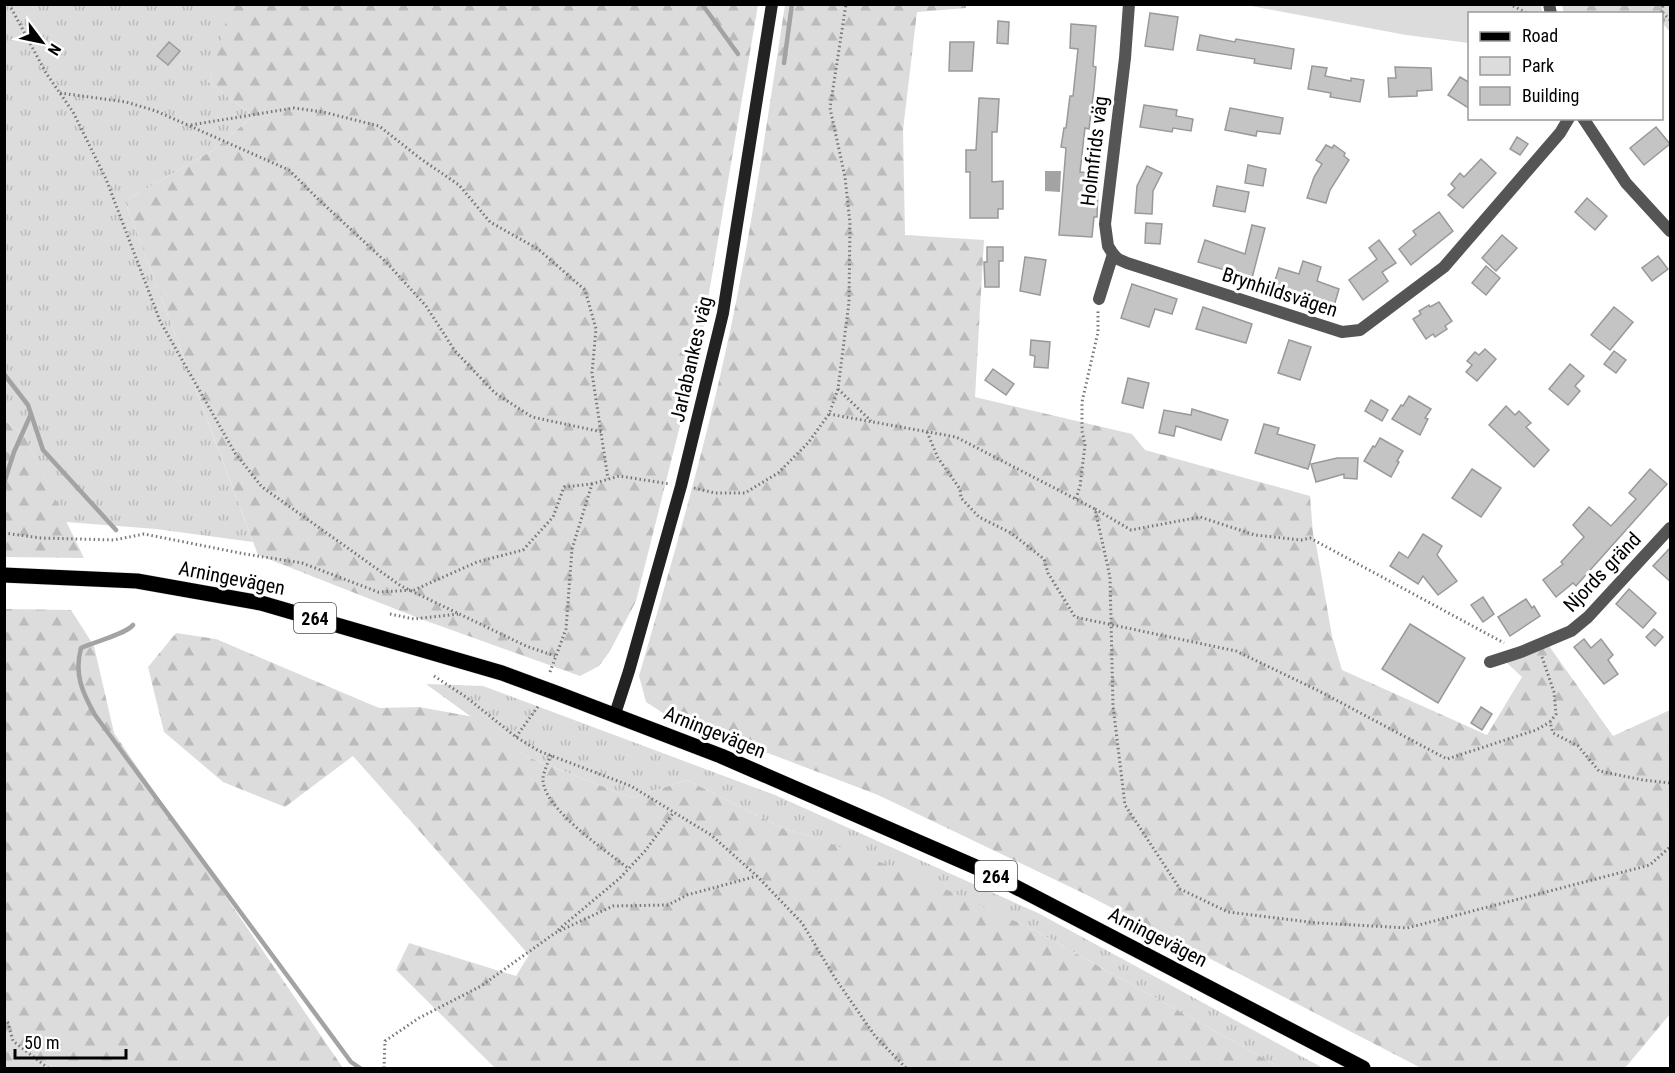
<svg xmlns="http://www.w3.org/2000/svg" width="1675" height="1073" viewBox="0 0 1675 1073" font-family="'Roboto Condensed',sans-serif">
	<style>
		.grass { fill: url(#grass-tufts) }
		.forest { fill: url(#forest-firs) }
		.park { fill: #dcdcdc }
		.water { fill: #a3a3a3 }
		.lines { fill: none; stroke-linecap: round; stroke-linejoin: round }
		.stream { stroke: #a3a3a3; stroke-width: 4.5 }
		.building { fill: #c4c4c4; stroke: #999; stroke-width: 1.5 }
		.primary-casing { stroke: #dbdbdb; stroke-width: 16 }
		.path { stroke: #777; stroke-width: 3; stroke-dasharray: 1.5 3; stroke-linecap: butt }
		.minor { stroke: #555; stroke-width: 12 }
		.secondary { stroke: #222; stroke-width: 12 }
		.primary { stroke: #000; stroke-width: 15 }
		.labels { text-anchor: middle; dominant-baseline: central; stroke-width: 6; stroke-linejoin: round; paint-order: stroke }
		.shield { fill: #fff; stroke: #4c4c4c; stroke-width: 1.5 }
		.shield-label { font-size: 18px; font-weight: bold; fill: #000 }
		.street-label { font-size: 20px; fill: #000; stroke: #fff }
	</style>
	<defs>
		<pattern id="grass-tufts" width="24" height="20" patternUnits="userSpaceOnUse" patternTransform="scale(1.5)"><rect width="24" height="20" fill="#dcdcdc"/><path d="M3 7l-1-3M5 7V3M7 7l1-3M15 17l-1-3M17 17v-4M19 17l1-3" fill="none" stroke="#bbb"/></pattern>
		<pattern id="forest-firs" width="22" height="20" patternUnits="userSpaceOnUse" patternTransform="scale(1.5)"><rect width="22" height="20" fill="#dcdcdc"/><path d="M5 1l3.5 6h-7zM16 11l3.5 6h-7z" fill="#bbb"/></pattern>
	</defs>
	<rect width="100%" height="100%" fill="#fff"/>
	<g class="grass">
		<path d="M5 5H213L227 21 209 82 253 116 215 149 125 201 253 542 156 529 66 522 24 435 5 421Z"/>
		<path d="M426 684 483 686 775 795 1038 913 1323 1068H1281L1034 930 813 837 784 829 687 780 632 798 525 756Z"/>
	</g>
	<g class="forest">
		<path d="M213 5H758L700 346 636 601 610 651 599 666 580 676 421 619 258 555 125 201 215 149 253 116 209 82 226 21Z"/>
		<path d="M785 5H966V8L917 12 903 130 905 235 984 240 975 397 1132 434 1145 450 1310 496 1313 534 1316 544 1332 636 1342 670 1487 735 1522 677 1505 661 1547 643 1613 736 1670 710V1014L1625 1068H1421L1087 895 878 795 663 713 646 702 639 676C675 551 712 425 737 297 756 200 770 102 785 5Z"/>
		<path d="M1562 5H1670V32L1664 25 1662 27V14L1564 13Z"/>
		<path d="M5 421 24 435 84 558 5 557Z"/>
		<path d="M5 609 71 610 94 646 114 733 343 1068H5Z"/>
		<path d="M176 633 216 639 379 708 419 707 474 717 525 756 632 798 687 780 784 829 813 837 917 876 1034 930 1281 1068H495L396 970 409 943 516 976 529 955 353 756 285 807 223 782 164 732 148 667Z"/>
	</g>
	<path class="park" d="M1541 4 1542 13 1470 14 1469 43 1406 35 1246 5Z"/>
	<path class="water" d="M1045 171H1061L1060 192 1045 191Z"/>
	<g class="lines">
		<g class="stream">
			<path d="M702 4 738 54"/>
			<path d="M1662 21 1663 20"/>
			<path d="M784 63 792 4"/>
			<path d="M4 374 28 405 43 450 116 530"/>
			<path d="M4 483 14 452 31 414"/>
			<path d="M133 625C126 634 94 642 81 648 74 674 82 692 95 715L351 1062 360 1068"/>
		</g>
	</g>
	<g class="building">
		<path d="M1150 13 1178 17 1173 50 1145 46Z"/>
		<path d="M998 21 1009 22 1008 44 997 43Z"/>
		<path d="M1071 24 1096 26 1093 66 1096 67 1094 89 1089 129 1085 128 1080 172 1091 173 1098 187 1097 217H1094L1092 237 1059 235 1066 148 1061 147 1064 128H1066L1070 96H1073L1078 49 1070 48Z"/>
		<path d="M1200 35 1235 42 1236 39 1294 49 1291 69 1254 63 1255 59 1197 50Z"/>
		<path d="M169 42 180 51 168 65 157 56Z"/>
		<path d="M950 42H974L972 71H949Z"/>
		<path d="M1312 66 1327 68 1325 76 1351 81V78L1364 80 1360 102 1330 97 1331 93 1308 89Z"/>
		<path d="M1395 67 1431 68 1432 90 1417 91V96L1389 97 1388 78H1396Z"/>
		<path d="M1460 77 1470 83V109L1448 95Z"/>
		<path d="M979 98 999 99 997 132H992V182L1003 181V209H998V218H970V172H966V150H976Z"/>
		<path d="M1144 105 1177 110 1176 116 1193 119 1191 131 1173 128 1172 132 1140 127Z"/>
		<path d="M1230 108 1283 118 1280 134 1257 131 1256 136 1225 130Z"/>
		<path d="M1656 127 1670 144 1644 165 1630 148Z"/>
		<path d="M1517 137 1528 144 1520 155 1510 149Z"/>
		<path d="M1326 145 1332 148 1334 145 1345 153 1344 156 1349 160 1330 190 1326 203 1307 198 1314 177 1322 164 1316 160Z"/>
		<path d="M1481 159 1496 173 1463 208 1448 195 1455 188 1451 184 1460 173 1464 177Z"/>
		<path d="M1248 165 1266 169 1263 186 1245 183Z"/>
		<path d="M1147 166 1162 173 1153 191 1152 214 1135 213 1137 186Z"/>
		<path d="M1217 186 1249 192 1245 212 1213 206Z"/>
		<path d="M1587 198 1607 216 1595 230 1575 212Z"/>
		<path d="M1439 212 1453 231 1411 265 1399 249 1416 235 1413 231Z"/>
		<path d="M1146 223 1162 224 1160 244 1145 243Z"/>
		<path d="M1252 225 1265 228 1252 278 1198 262 1205 240 1245 254Z"/>
		<path d="M1502 235 1517 248 1496 271 1482 258Z"/>
		<path d="M1379 240 1396 263 1382 272 1388 281 1363 300 1349 280 1377 259 1369 248Z"/>
		<path d="M987 247H1003V261H999V287H985L984 262H987Z"/>
		<path d="M1658 256 1668 269 1652 281 1642 268Z"/>
		<path d="M1025 257 1046 260 1040 295 1020 291Z"/>
		<path d="M1303 261 1321 267 1317 281 1339 289 1334 306 1273 287 1279 268 1299 274Z"/>
		<path d="M1486 266 1500 278 1486 295 1472 283Z"/>
		<path d="M1132 284 1177 299 1172 314 1155 309 1149 327 1121 318Z"/>
		<path d="M1439 302 1452 321 1445 326 1447 329 1435 337 1433 334 1426 339 1413 319 1421 314 1419 311 1429 305 1430 307Z"/>
		<path d="M1203 307 1252 324 1246 343 1196 329Z"/>
		<path d="M1614 307 1633 322 1610 350 1591 335Z"/>
		<path d="M1031 340 1050 342 1048 368 1034 367 1035 356 1030 355Z"/>
		<path d="M1289 340 1311 347 1300 380 1278 373Z"/>
		<path d="M1485 349 1496 359 1477 381 1466 372 1472 365 1467 361 1475 352 1479 355Z"/>
		<path d="M1614 351 1626 360 1616 373 1604 364Z"/>
		<path d="M1570 364 1584 376 1575 386 1580 391 1568 405 1549 389Z"/>
		<path d="M993 369 1014 384 1006 395 985 380Z"/>
		<path d="M1128 378 1149 383 1143 408 1122 403Z"/>
		<path d="M1409 396 1431 409 1425 418 1428 419 1420 435 1392 419 1401 405 1403 406Z"/>
		<path d="M1371 400 1388 410 1382 421 1365 411Z"/>
		<path d="M1506 406 1515 415 1519 411 1531 423 1526 427 1549 450 1534 467 1489 425Z"/>
		<path d="M1192 409 1228 420 1221 440 1176 426 1174 436 1159 433 1164 410 1191 415Z"/>
		<path d="M1264 424 1279 428 1277 434 1315 445 1308 469 1255 453Z"/>
		<path d="M1380 438 1403 451 1397 461 1399 462 1391 477 1364 461 1373 446 1375 447Z"/>
		<path d="M1337 458H1358L1357 479 1344 478V474L1316 482 1311 464Z"/>
		<path d="M1472 469 1501 488 1481 517 1452 498Z"/>
		<path d="M1650 469 1667 484 1576 586 1573 583 1556 597 1543 580 1563 564 1561 562 1584 537 1573 525 1589 507 1611 526 1636 499 1629 493Z"/>
		<path d="M1423 534 1442 546 1437 555 1457 581 1438 595 1423 576 1418 584 1390 566 1399 552 1408 558Z"/>
		<path d="M1671 547V582L1653 566Z"/>
		<path d="M1629 589 1656 613 1643 628 1616 604Z"/>
		<path d="M1483 597 1494 614 1483 622 1471 605Z"/>
		<path d="M1526 599 1532 608 1534 606 1540 616 1510 636 1498 617Z"/>
		<path d="M1410 624 1465 658 1438 703 1382 669Z"/>
		<path d="M1654 629 1663 637 1655 646 1646 637Z"/>
		<path d="M1584 639 1591 648 1601 639 1613 655 1608 660 1618 674 1604 684 1574 647Z"/>
		<path d="M1481 707 1492 714 1482 730 1471 723Z"/>
	</g>
	<g class="lines">
		<defs>
			<path id="primary" d="M4 575 137 581 261 603 502 673 559 694 721 756 985 871 1363 1068"/>
		</defs>
		<use href="#primary" class="primary-casing"/>
		<g class="path">
			<path d="M9 4 46 73 73 112 106 179 160 321 235 453 262 487 401 586 526 646 555 656"/>
			<path d="M1509 4 1529 14"/>
			<path d="M1662 12 1663 4"/>
			<path d="M1659 14 1662 12 1670 20"/>
			<path d="M60 93 126 102 156 111 289 170 317 198 387 263 426 306 455 351 495 393 532 417 602 432"/>
			<path d="M191 125 294 108 323 112 379 126 421 159 459 185 490 222 538 249 585 290 596 329 592 373 608 479"/>
			<path d="M838 389 871 421"/>
			<path d="M829 414 956 437 1095 509 1110 577 1113 706 1125 805 1180 889 1228 912 1317 923 1407 928 1650 865 1670 847"/>
			<path d="M927 432 938 458 960 489 961 498 979 517 1011 533 1044 559 1048 573 1075 617 1236 651 1319 691 1447 759 1536 730 1550 722"/>
			<path d="M694 488 715 493H745L778 473 808 443 829 414 838 389 849 302 850 223 845 177 830 108 846 4"/>
			<path d="M1076 499 1080 486 1085 445 1082 431V402L1098 332V309"/>
			<path d="M1095 509 1131 530 1200 517 1255 535 1301 540 1310 538 1504 643"/>
			<path d="M4 533 41 538 114 540 144 534 245 554 302 563 378 592 414 590 477 562 523 550 553 517 564 487 592 484"/>
			<path d="M390 614 414 619 458 614"/>
			<path d="M1542 657 1554 692 1556 714 1550 722 1553 733 1578 746 1599 771 1643 780 1670 783"/>
			<path d="M550 672 566 629 572 549 592 484 619 476 670 484"/>
			<path d="M434 676 466 697 516 737 539 751 631 786 711 835 757 876 802 923 835 978 875 1036 906 1068"/>
			<path d="M516 737 539 705"/>
			<path d="M551 755C548 762 544 771 543 778 541 807 606 851 628 868"/>
			<path d="M558 930 620 878 645 851 674 812"/>
			<path d="M4 1019 8 1023 13 1041 48 1068"/>
			<path d="M384 1068 385 1041 419 1018 481 986 555 933 613 906 668 905 687 895 757 876"/>
		</g>
		<g class="minor">
			<path d="M1549 4 1551 14"/>
			<path d="M1583 118 1626 183 1670 231"/>
			<path d="M1113 254 1118 259 1127 263 1342 332 1360 330 1444 267 1560 133 1569 118"/>
			<path d="M1099 299 1113 254 1108 246 1105 224 1125 58 1129 4"/>
			<path d="M1490 662 1521 652 1571 631 1588 617 1670 528"/>
		</g>
		<path class="secondary" d="M615 714 629 671 681 486 723 313 772 4"/>
		<use href="#primary" class="primary"/>
	</g>
	<g class="labels">
		<g class="shield">
			<rect x="294" y="603" width="42" height="30" rx="4.5"/>
			<rect x="975" y="861" width="42" height="30" rx="4.5"/>
		</g>
		<g class="shield-label">
			<text x="315" y="618">264</text>
			<text x="996" y="876">264</text>
		</g>
		<g class="street-label">
			<text transform="translate(1094 151) rotate(-83)">Holmfrids väg</text>
			<text transform="translate(1280 292) rotate(18)">Brynhildsvägen</text>
			<text transform="translate(691 359) rotate(-77)">Jarlabankes väg</text>
			<text transform="translate(1602 572) rotate(-46)">Njords gränd</text>
			<text transform="translate(232 578) rotate(11)">Arningevägen</text>
			<text transform="translate(715 732) rotate(22)">Arningevägen</text>
			<text transform="translate(1158 937) rotate(27)">Arningevägen</text>
		</g>
	</g>
	<rect width="1675" height="1073" fill="none" stroke="#000000" stroke-width="12"/>
	<rect x="1468" y="12" width="195" height="108" fill="#ffffff" stroke="#999999" stroke-width="1.5"/>
	<rect x="1480" y="32" width="30" height="9" fill="#000000" stroke="#999999" stroke-width="1.5"/>
	<text x="1522" y="42" font-size="18" fill="#000000">Road</text>
	<rect x="1480" y="57" width="30" height="18" fill="#dcdcdc" stroke="#999999" stroke-width="1.5"/>
	<text x="1522" y="72" font-size="18" fill="#000000">Park</text>
	<rect x="1480" y="87" width="30" height="18" fill="#c4c4c4" stroke="#999999" stroke-width="1.5"/>
	<text x="1522" y="102" font-size="18" fill="#000000">Building</text>
	<g transform="translate(42 42) rotate(122)" stroke="#ffffff" stroke-width="4.5" paint-order="stroke">
	<path d="M0-4.5L10 22L0 15L-10 22Z" fill="#000000"/>
	<text y="-9" font-size="16" font-weight="bold" text-anchor="middle" fill="#000000">N</text>
	</g>
	<path d="M15 1049v9h111v-9" fill="none" stroke="#000000" stroke-width="3"/>
	<text x="24" y="1049" font-size="18" fill="#000000" stroke="#ffffff" stroke-width="4.5" paint-order="stroke">50 m</text>
</svg>
